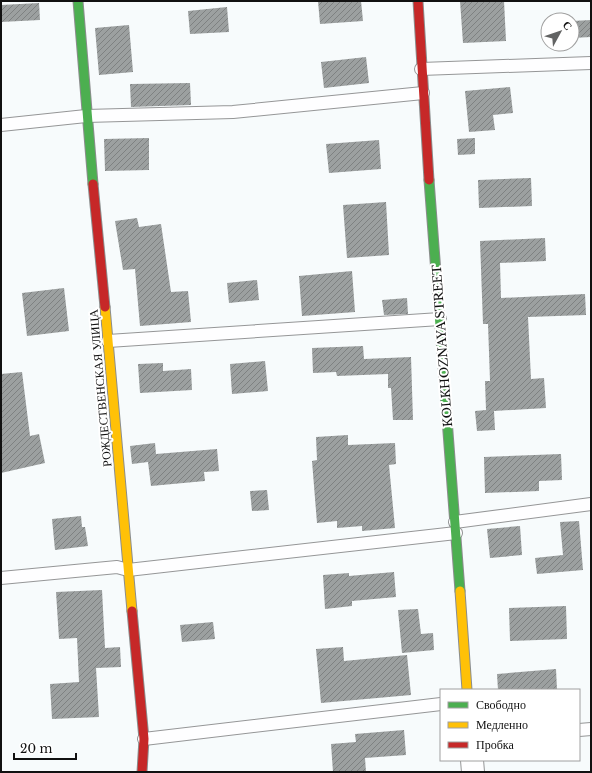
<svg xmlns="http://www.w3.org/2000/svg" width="592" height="773" viewBox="0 0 592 773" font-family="'Libre Baskerville',serif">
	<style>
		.building { fill: url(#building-hatch) }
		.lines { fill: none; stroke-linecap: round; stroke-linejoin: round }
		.lane-casing { stroke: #959697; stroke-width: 14 }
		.street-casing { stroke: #959697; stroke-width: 24 }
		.fast-casing { stroke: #8b8d8d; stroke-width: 11 }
		.slow-casing { stroke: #8b8d8d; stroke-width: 11 }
		.jam-casing { stroke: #8b8d8d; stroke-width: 11 }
		.lane { stroke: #fefeff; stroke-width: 12 }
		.street { stroke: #fefeff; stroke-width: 22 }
		.fast { stroke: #4caf50; stroke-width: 9 }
		.slow { stroke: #ffc107; stroke-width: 9 }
		.jam { stroke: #c62828; stroke-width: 9 }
		.labels { text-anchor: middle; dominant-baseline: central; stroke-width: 4; stroke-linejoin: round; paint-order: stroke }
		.street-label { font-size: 12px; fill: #111; stroke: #fff }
	</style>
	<defs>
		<pattern id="building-hatch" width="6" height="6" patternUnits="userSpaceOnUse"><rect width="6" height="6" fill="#9ca0a0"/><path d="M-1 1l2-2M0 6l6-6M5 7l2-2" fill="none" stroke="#7e8181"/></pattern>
	</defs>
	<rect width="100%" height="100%" fill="#f7fbfc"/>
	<g class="building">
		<path d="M318 1H361L363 21 320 24Z"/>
		<path d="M460 1H504L506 41 463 43Z"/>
		<path d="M39 3 40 20 1 22V5Z"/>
		<path d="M227 7 229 32 190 34 188 11Z"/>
		<path d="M591 20V37L572 38V21Z"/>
		<path d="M129 25 133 72 99 75 95 28Z"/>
		<path d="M366 57 369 83 324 88 321 62Z"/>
		<path d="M190 83 191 105 131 107 130 84Z"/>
		<path d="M510 87 513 113 493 115 495 130 469 132 465 91Z"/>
		<path d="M149 138V170L105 171 104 139Z"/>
		<path d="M475 138V154L458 155 457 139Z"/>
		<path d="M379 140 381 169 329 173 326 144Z"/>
		<path d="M531 178 532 206 479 208 478 180Z"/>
		<path d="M386 202 389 255 347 258 343 205Z"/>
		<path d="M137 218 139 227 161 224 171 292 188 291 191 322 140 326 135 269 123 270 115 221Z"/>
		<path d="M545 238 546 261 500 263 501 298 585 294 586 315 528 317 531 379 544 378 546 408 494 411 495 430 477 431 475 411 486 410 485 381H490L488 324H483L480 241Z"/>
		<path d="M352 271 355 312 302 316 299 276Z"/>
		<path d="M257 280 259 300 229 303 227 283Z"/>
		<path d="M64 288 69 331 27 336 22 293Z"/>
		<path d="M407 298 408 314 384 315 382 300Z"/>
		<path d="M363 346 364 359 411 357 413 420H393L391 388H388V374L337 376 336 372 313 373 312 348Z"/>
		<path d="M265 361 268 391 232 394 230 364Z"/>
		<path d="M163 363V371L191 369 192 390 140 393 138 364Z"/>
		<path d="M22 372 30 436 39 434 45 463 1 473V374Z"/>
		<path d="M348 435V445L395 443 396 464 389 465 395 528 362 531V526L337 528V521L317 523 312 461 317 460 316 437Z"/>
		<path d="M155 443 156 454 217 449 219 471 204 472 205 481 151 486 148 462 132 464 130 446Z"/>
		<path d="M561 454 562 480 539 481V491L485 493 484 457Z"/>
		<path d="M267 490 269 510 252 511 250 491Z"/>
		<path d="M81 516 82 527H85L88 546 55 550 52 519Z"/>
		<path d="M579 521 583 570 537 574 535 558 563 555 560 522Z"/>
		<path d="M520 526 522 555 490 558 487 529Z"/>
		<path d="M394 572 396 597 352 601V606L325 609 323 575 349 573V576Z"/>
		<path d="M102 590 105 648 120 647 121 667 96 668 99 717 52 719 50 684 79 682 77 638 59 639 56 592Z"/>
		<path d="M566 606 567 639 510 641 509 608Z"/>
		<path d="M418 609 421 634 433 633 434 650 402 653 398 610Z"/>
		<path d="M213 622 215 639 182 642 180 625Z"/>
		<path d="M343 647 344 661 407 655 411 695 321 703 316 649Z"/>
		<path d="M556 669 557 690H498L497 674Z"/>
		<path d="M404 730 406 755 365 758 366 772H333L331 744 356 742 355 734Z"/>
	</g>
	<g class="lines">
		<defs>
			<g id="lane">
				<path d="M421 69 591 63"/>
				<path d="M1 125 86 116 233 112 423 93"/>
				<path d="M108 341 440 319"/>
				<path d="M455 522 591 504"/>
				<path d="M1 578 117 567 128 570 456 533"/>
				<path d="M579 730 591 729"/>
				<path d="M144 739 441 704"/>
			</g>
			<path id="street" d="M472 760 473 772"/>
			<g id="fast">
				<path d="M78 1 93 184"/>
				<path d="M429 180 460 591"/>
			</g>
			<g id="slow">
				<path d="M105 307 132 611"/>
				<path d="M460 591 467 690"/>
			</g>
			<g id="jam">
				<path d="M418 1 429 180"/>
				<path d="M93 184 105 307"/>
				<path d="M132 611 144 739 142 772"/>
			</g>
		</defs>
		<use href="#lane" class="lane-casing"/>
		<use href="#street" class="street-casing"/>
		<use href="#fast" class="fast-casing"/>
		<use href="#slow" class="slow-casing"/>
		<use href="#jam" class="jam-casing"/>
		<use href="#lane" class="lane"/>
		<use href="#street" class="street"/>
		<use href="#fast" class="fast"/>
		<use href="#slow" class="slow"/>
		<use href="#jam" class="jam"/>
	</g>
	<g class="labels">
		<g class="street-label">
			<text transform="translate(442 346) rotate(-94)">KOLKHOZNAYA STREET</text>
			<text transform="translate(100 388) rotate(-95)">РОЖДЕСТВЕНСКАЯ УЛИЦА</text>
		</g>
	</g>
	<rect width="592" height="773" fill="none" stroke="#111111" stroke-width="4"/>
	<rect x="440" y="689" width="140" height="72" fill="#ffffff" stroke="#a0a0a0"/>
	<rect x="448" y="702" width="20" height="6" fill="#4caf50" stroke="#a0a0a0"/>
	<text x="476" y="709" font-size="12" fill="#111111">Свободно</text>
	<rect x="448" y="722" width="20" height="6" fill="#ffc107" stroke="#a0a0a0"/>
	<text x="476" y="729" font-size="12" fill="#111111">Медленно</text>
	<rect x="448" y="742" width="20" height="6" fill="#c62828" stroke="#a0a0a0"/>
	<text x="476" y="749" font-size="12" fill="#111111">Пробка</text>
	<g transform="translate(560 32) rotate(50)"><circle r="19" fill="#ffffff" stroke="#a0a0a0"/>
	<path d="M0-3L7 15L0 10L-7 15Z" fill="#626363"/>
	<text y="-6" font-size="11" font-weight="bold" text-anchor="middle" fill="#111111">С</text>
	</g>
	<path d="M14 753v6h62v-6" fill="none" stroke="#111111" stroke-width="2"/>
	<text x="20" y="753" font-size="12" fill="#111111" stroke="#ffffff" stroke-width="3" paint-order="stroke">20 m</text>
</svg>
